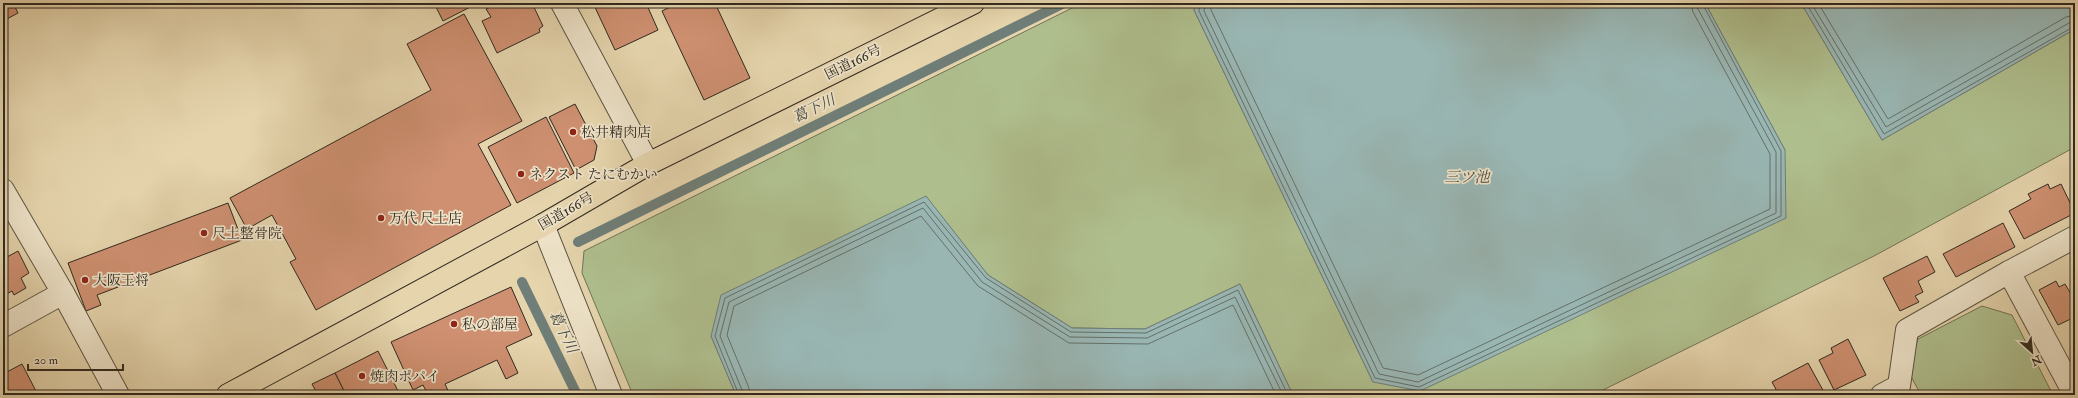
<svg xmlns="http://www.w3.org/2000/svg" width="2078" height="398" viewBox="0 0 2078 398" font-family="'IM FELL Double Pica','Noto Serif JP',serif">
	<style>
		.green { fill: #afbe8d; stroke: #707456 }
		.water { fill: #99b6b3; stroke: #6f7e78 }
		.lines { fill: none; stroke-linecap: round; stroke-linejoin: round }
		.shore { stroke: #647069; stroke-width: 1 }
		.stream { stroke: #6f7e78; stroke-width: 10 }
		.building { fill: #ce9071; stroke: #30291f }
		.street-casing { stroke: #5d5442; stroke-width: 24 }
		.highway-casing { stroke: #30291f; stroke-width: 24 }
		.street { stroke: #eee3c9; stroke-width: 22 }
		.highway { stroke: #e5d4ac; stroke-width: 22 }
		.poi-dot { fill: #8f2418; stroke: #eee3c9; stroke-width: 1.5 }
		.labels { text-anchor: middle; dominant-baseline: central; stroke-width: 3.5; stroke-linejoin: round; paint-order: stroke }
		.street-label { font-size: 14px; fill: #30291f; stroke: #eee3c9 }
		.poi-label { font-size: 14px; fill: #30291f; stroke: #eee3c9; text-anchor: start }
		.water-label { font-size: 15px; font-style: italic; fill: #4a4c44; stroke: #eee3c9 }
	</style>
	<rect width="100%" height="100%" fill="#e5d4ac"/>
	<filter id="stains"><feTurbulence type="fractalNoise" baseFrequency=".005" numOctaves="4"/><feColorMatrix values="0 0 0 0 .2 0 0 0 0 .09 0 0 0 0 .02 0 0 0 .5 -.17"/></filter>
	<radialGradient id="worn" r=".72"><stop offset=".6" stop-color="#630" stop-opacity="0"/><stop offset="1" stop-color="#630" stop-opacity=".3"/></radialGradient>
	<g class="green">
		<path d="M1082 3H1197L1194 10 1373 382 1785 150 1705 3H1801L1882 140 2075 29V147L1874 256 1593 395H1293L1240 284 1145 329 1072 328 988 275 926 197 711 336 736 395H633L582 273 584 251Z"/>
		<path d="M1982 306 2012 315 2053 395H1921L1908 371 1918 339Z"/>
	</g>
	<g class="water">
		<path d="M1197 3H1705L1785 150 1786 218 1420 391 1373 382 1194 10Z"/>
		<path d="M1801 3H2075V29L1882 140Z"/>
		<path d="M926 196 988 275 1072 328 1145 329 1240 284 1293 395H736L711 336 721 295Z"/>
	</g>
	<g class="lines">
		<g class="shore">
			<path d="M1200 3 1199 11 1375 378 1419 387 1781 216V151L1702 3"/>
			<path d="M1205 3 1204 11 1379 374 1418 382 1776 213V152L1698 9 1697 3"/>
			<path d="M1211 3V10L1383 368 1418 375 1770 209V154L1693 12 1691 3"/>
			<path d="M1806 3 1884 134 2075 26"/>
			<path d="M1811 3 1886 127 2069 23 2075 21"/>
			<path d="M1818 3 1888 119 2066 17 2075 15"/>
			<path d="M739 395 715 336 725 298 924 202 986 278 1071 332 1146 333 1238 290 1288 395"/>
			<path d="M744 395 720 336 729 302 923 208 982 282 1070 337 1147 338 1235 297 1283 395"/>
			<path d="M750 395 749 388 727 335 734 306 921 216 978 286 1069 343 1148 344 1233 305 1276 395"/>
		</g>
		<g class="stream">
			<path d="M578 242 1064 3"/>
			<path d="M522 282 577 395"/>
		</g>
	</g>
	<g class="building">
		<path d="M3 3H13L18 13 3 21Z"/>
		<path d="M434 3H478L443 21Z"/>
		<path d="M498 3H514L515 5 520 3H532L543 26 539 29 540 32 497 53 482 21 491 17 486 9Z"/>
		<path d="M593 3H646L658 30 615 50Z"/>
		<path d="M678 3H715L750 78 704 100 662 11Z"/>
		<path d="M464 14 522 121 478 144 511 205 316 310 290 262 296 259 272 215 247 229 230 198 431 90 407 44Z"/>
		<path d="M575 104 597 146 594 160 576 170 549 117Z"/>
		<path d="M546 117 574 173 517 203 488 147Z"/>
		<path d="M2048 184 2050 189 2061 184 2075 213 2024 239 2009 211 2031 199 2028 194Z"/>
		<path d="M228 203 242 240 97 295 101 305 86 311 68 263Z"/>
		<path d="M2003 223 2015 247 1956 277 1943 254Z"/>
		<path d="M18 251 29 273 21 278 26 288 14 295 12 291 3 296V256L6 254 7 257Z"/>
		<path d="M1927 256 1935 272 1918 281 1923 292 1915 296 1919 302 1900 311 1883 278Z"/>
		<path d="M2056 281 2059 287 2065 284 2071 294 2075 292V317L2058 325 2039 290Z"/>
		<path d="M511 287 532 335 506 347 518 373 506 379 497 360 445 384 450 395H434L432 390 427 393 423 385 413 390 391 342Z"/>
		<path d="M1848 339 1866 375 1834 390 1819 360 1833 353 1831 348Z"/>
		<path d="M378 351 400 395H346L335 373Z"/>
		<path d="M1808 363 1825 394 1779 395 1772 382Z"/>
		<path d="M22 364 38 395H3V374Z"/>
		<path d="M335 373 346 395H318L312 384Z"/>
	</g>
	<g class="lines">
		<defs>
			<g id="street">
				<path d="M562 3 648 164"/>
				<path d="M3 190 63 293 118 395"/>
				<path d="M543 225 611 395"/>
				<path d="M2009 272 2075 237"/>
				<path d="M3 326 63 293"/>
				<path d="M1882 395 1899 386 1907 330 2009 272 2075 395"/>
			</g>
			<path id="highway" d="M228 395 543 225 648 164 973 3"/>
		</defs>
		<use href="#street" class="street-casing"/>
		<use href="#highway" class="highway-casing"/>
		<use href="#street" class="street"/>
		<use href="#highway" class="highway"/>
	</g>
	<g class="poi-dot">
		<circle cx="573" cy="132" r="4"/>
		<circle cx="521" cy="174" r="4"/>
		<circle cx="381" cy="218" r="4"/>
		<circle cx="204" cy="233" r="4"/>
		<circle cx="85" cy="280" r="4"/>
		<circle cx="454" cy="324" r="4"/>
		<circle cx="362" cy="376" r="4"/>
	</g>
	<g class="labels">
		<g class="street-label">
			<text transform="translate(853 62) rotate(-26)">国道166号</text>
			<text transform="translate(566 211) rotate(-30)">国道166号</text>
		</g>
		<g class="poi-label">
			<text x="581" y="132">松井精肉店</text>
			<text x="529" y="174">ネクスト たにむかい</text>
			<text x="389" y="218">万代 尺土店</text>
			<text x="212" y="233">尺土整骨院</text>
			<text x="93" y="280">大阪王将</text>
			<text x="462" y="324">私の部屋</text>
			<text x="370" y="376">焼肉ポパイ</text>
		</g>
		<g class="water-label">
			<text transform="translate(814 109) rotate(-26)">葛下川</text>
			<text x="1467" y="177">三ツ池</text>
			<text transform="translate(563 332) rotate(64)">葛下川</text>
		</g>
	</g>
	<rect width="2078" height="398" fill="none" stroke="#e5d4ac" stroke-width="16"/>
	<rect x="4" y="4" width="2070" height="390" fill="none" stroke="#30291f" stroke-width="2"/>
	<rect x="8" y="8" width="2062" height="382" fill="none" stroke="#30291f"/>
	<g transform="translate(2032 352) rotate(153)" stroke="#eee3c9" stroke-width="3" paint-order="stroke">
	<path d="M0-3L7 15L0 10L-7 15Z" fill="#30291f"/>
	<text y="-6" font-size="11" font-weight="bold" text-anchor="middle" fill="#30291f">N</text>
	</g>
	<path d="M28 364v6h95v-6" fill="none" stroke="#30291f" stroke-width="2"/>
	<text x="34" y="364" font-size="12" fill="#30291f" stroke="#eee3c9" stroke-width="3" paint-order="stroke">20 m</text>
	<rect width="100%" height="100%" filter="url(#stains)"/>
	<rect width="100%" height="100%" fill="url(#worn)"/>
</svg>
